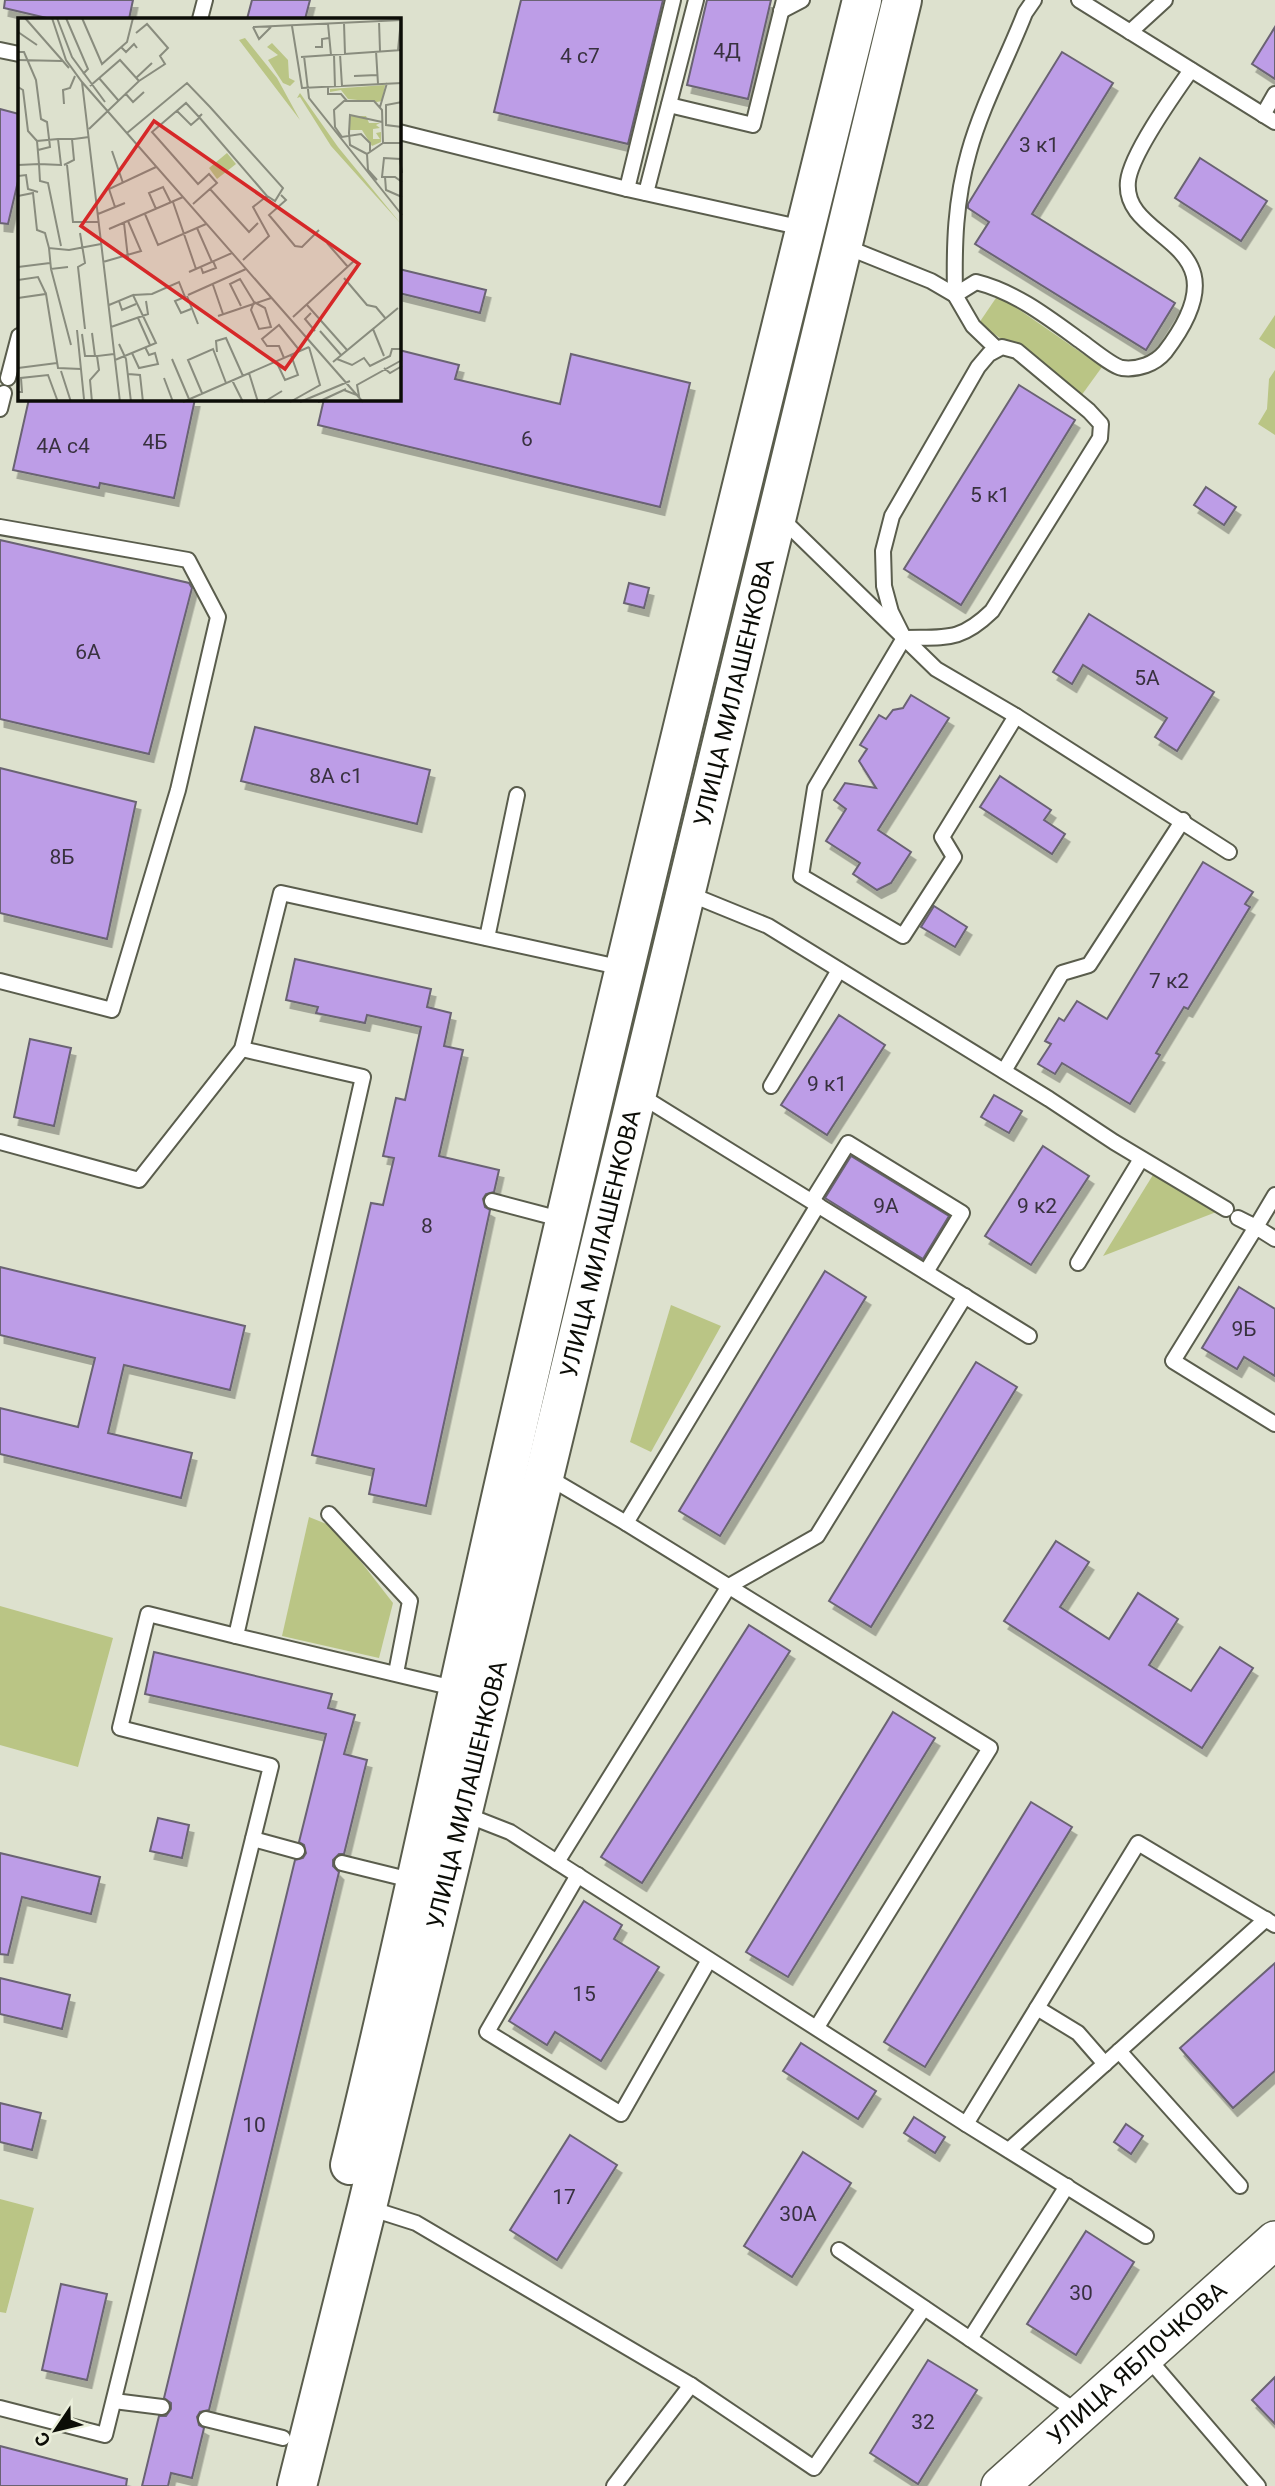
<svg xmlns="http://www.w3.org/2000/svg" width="1275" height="2486" viewBox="0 0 1275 2486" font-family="Roboto,sans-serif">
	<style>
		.green { fill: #bac585 }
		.building { fill: #bd9de7; stroke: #6a6373; stroke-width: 2; filter: url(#shadow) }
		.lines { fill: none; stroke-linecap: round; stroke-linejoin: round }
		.service-casing { stroke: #5a5d4d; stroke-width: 18 }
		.tertiary-casing { stroke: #5a5d4d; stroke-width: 40 }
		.secondary-casing { stroke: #5a5d4d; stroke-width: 42 }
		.service { stroke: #fff; stroke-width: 14 }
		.tertiary { stroke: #fff; stroke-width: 37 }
		.secondary { stroke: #fff; stroke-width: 38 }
		.labels { text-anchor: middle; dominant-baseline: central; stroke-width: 6; stroke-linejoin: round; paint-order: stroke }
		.number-label { font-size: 21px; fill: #38313f }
		.street-label { font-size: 24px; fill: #0c0d07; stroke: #ebefdb }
		.inset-road { fill: none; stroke: #898c7e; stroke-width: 2 }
		.view { fill: #d62828; fill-opacity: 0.15; stroke: #d62828; stroke-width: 3.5 }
		.inset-edge { fill: none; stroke: #0c0d07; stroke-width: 3.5 }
	</style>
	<defs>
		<filter id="shadow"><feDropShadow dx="4.5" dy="8" stdDeviation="0" flood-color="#0004"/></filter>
	</defs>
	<rect width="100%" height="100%" fill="#dde1ce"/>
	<g class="green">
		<path d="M998 295 1102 367 1081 396 979 323Z"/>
		<path d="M1275 315V349L1259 339Z"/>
		<path d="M1275 370V435L1258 424 1267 409 1269 379Z"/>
		<path d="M1156 1170 1224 1209 1103 1256Z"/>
		<path d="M671 1305 721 1326 651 1452 630 1442Z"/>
		<path d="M309 1517 334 1527 393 1603 379 1658 282 1636Z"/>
		<path d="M0 1606 113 1638 78 1767 0 1745Z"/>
		<path d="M0 2199 34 2208 6 2313 0 2312Z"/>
	</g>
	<g class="building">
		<path d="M5 0H133L129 19H51L4 8Z"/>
		<path d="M252 0H310L305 19H247Z"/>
		<path d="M521 0H663L628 144 494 112Z"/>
		<path d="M707 0H771L748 99 687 85Z"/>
		<path d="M1275 27V79L1252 64Z"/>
		<path d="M1062 52 1113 83 1032 214 1175 303 1146 350 975 244 989 222 968 208V204Z"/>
		<path d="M0 109 19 114V177L8 224 0 223Z"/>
		<path d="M1200 158 1267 201 1241 241 1175 198Z"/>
		<path d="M399 269 486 290 480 313 399 293Z"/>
		<path d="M399 350 459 365 455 379 560 404 571 354 690 383 660 507 318 425 324 399H399Z"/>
		<path d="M1019 385 1075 420 961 605 904 569Z"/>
		<path d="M29 399H195L174 498 100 483 99 488 13 470Z"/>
		<path d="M1206 487 1236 507 1224 525 1194 505Z"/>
		<path d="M0 540 189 583 192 588 149 754 0 719Z"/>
		<path d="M629 583 649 588 644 608 624 603Z"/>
		<path d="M1089 614 1214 692 1177 751 1155 737 1167 718 1083 665 1072 684 1053 672Z"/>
		<path d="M911 695 949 718 878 830 911 852 891 883 877 890 853 874 860 863 826 841 846 809 834 800 845 783 876 788 859 761 867 749 860 745 879 715 886 719 893 710 903 708Z"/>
		<path d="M255 727 430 770 417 824 241 781Z"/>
		<path d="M0 768 136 802 107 939 0 913Z"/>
		<path d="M1000 776 1051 810 1044 820 1065 834 1052 854 980 807Z"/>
		<path d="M1203 862 1253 892 1245 904 1250 907 1188 1009 1184 1007 1156 1053 1160 1055 1130 1104 1062 1063 1055 1074 1038 1064 1051 1044 1045 1041 1059 1018 1064 1021 1077 1001 1107 1019Z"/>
		<path d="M934 906 967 927 955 947 921 927Z"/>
		<path d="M295 959 431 989 427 1007 451 1013 444 1046 463 1050 439 1156 499 1170 494 1192 486 1194 483 1199 485 1207 490 1210 426 1506 369 1494 374 1469 312 1455 371 1203 383 1205 394 1158 383 1156 396 1098 405 1100 421 1027 367 1015 365 1023 316 1013 318 1007 286 1000Z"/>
		<path d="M839 1015 885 1045 827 1135 781 1105Z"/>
		<path d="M30 1039 71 1048 54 1126 14 1117Z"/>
		<path d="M994 1095 1022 1111 1009 1133 981 1117Z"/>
		<path d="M1043 1146 1089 1176 1031 1265 985 1236Z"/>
		<path d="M851 1156 949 1216 923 1259 825 1198Z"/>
		<path d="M0 1267 245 1326 230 1390 124 1365 108 1433 192 1453 181 1498 0 1454V1408L78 1427 95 1358 0 1335Z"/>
		<path d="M825 1271 866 1297 720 1536 679 1511Z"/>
		<path d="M1239 1287 1275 1309V1376L1244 1357 1237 1369 1202 1348Z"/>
		<path d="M976 1362 1017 1387 871 1627 829 1601Z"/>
		<path d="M1056 1541 1089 1562 1060 1607 1109 1639 1138 1593 1178 1619 1149 1665 1191 1691 1220 1647 1253 1668 1202 1748 1004 1621Z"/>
		<path d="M749 1625 790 1651 642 1883 601 1857Z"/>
		<path d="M154 1652 332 1694 328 1708 355 1715 344 1754 367 1760 344 1854H339L333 1860V1866L339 1872 209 2410 200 2412 197 2417 199 2425 204 2428 192 2478 171 2473 168 2486H142L159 2416H166L171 2409V2403L164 2398 295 1860 303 1858 306 1853 304 1845 299 1842 326 1734 145 1694Z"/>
		<path d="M893 1712 935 1738 788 1977 746 1952Z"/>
		<path d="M1031 1802 1072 1827 925 2067 884 2042Z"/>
		<path d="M158 1818 189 1825 182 1858 150 1851Z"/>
		<path d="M0 1853 100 1877 91 1914 22 1897 8 1955 0 1954Z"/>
		<path d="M584 1901 622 1925 614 1939 659 1967 601 2061 555 2032 547 2045 509 2021Z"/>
		<path d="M1275 1963V2071L1233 2108 1180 2048Z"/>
		<path d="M0 1978 70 1995 62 2029 0 2014Z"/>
		<path d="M801 2043 876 2091 858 2119 783 2071Z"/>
		<path d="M0 2103 41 2113 32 2150 0 2142Z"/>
		<path d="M914 2117 945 2137 935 2153 904 2133Z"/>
		<path d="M1126 2124 1143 2136 1131 2154 1114 2142Z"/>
		<path d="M570 2135 617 2165 557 2260 510 2230Z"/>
		<path d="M803 2152 851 2183 792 2277 744 2246Z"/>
		<path d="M1086 2231 1134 2262 1076 2355 1027 2324Z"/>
		<path d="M61 2284 107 2294 87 2380 42 2370Z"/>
		<path d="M928 2360 977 2390 918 2484 870 2453Z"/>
		<path d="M1275 2377V2424L1252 2400Z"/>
		<path d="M0 2446 127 2479 126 2486H0Z"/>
	</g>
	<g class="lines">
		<defs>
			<g id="service">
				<path d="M1079 0 1275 122"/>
				<path d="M781 11 802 0"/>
				<path d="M200 19 205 0"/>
				<path d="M1130 32 1165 0"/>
				<path d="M0 50 19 54"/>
				<path d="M669 105 753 125 784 0"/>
				<path d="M1263 115 1275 94"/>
				<path d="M399 132 627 189 803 228"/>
				<path d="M627 189 673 0"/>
				<path d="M646 193 696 0"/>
				<path d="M844 246 931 281 955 295 973 326 997 349"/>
				<path d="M955 295 976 282C1016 292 1049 318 1082 342 1092 349 1112 366 1122 368 1138 370 1155 364 1165 352 1252 238 1121 245 1128 181 1131 154 1174 94 1191 70"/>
				<path d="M955 295C954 245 955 201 969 152 982 105 1007 59 1025 13L1034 0"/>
				<path d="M1002 347 1017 351 1089 411 1101 424 1100 438 992 611C960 642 946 637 904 638L891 612 884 586 883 551 892 516 978 367 989 354Z"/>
				<path d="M8 378 19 336"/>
				<path d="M0 409 4 393"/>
				<path d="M781 518 936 669 1016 716 1229 852"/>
				<path d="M0 527 188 560 218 617 178 790 112 1010 0 981"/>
				<path d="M904 638 815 788 801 876 903 936 954 857 942 837 1016 716"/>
				<path d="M687 893 768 926 1049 1099 1114 1142 1226 1209"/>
				<path d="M487 938 517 795"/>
				<path d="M242 1049 363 1077 236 1636 458 1689"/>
				<path d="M1004 1071 1062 973 1089 965 1183 820"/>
				<path d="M771 1086 839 970"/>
				<path d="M638 1094 1029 1336"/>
				<path d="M0 1142 139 1180 242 1049 281 893 623 968"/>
				<path d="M492 1201 564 1220"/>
				<path d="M812 1201 848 1143 962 1213 926 1272"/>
				<path d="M1238 1218 1256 1227 1275 1195"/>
				<path d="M1275 1239 1256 1227 1173 1361 1275 1424"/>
				<path d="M1078 1263 1141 1159"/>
				<path d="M546 1476 626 1523 990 1748 817 2027"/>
				<path d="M329 1514 410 1601 396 1673"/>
				<path d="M626 1523 818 1205"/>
				<path d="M464 1814 510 1832 966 2124 1146 2236"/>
				<path d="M253 1839 297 1851"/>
				<path d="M557 1862 729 1586 817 1536 965 1296"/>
				<path d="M342 1863 415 1881"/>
				<path d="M578 1875 487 2032 621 2114 709 1960"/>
				<path d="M1037 2008 1078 2033 1105 2064"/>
				<path d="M1119 2051 1240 2186"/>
				<path d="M966 2124 1138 1843 1275 1925"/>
				<path d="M1009 2150 1266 1919"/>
				<path d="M369 2208 416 2223 691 2385 814 2468 924 2308"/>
				<path d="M839 2250 1079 2413"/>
				<path d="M970 2339 1067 2186"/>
				<path d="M1147 2357 1258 2486"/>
				<path d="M114 2401 162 2407"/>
				<path d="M0 2408 105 2435 271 1766 120 1728 148 1614 236 1636"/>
				<path d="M206 2419 283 2438"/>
				<path d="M614 2486 691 2385"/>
			</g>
			<g id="tertiary">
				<path id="s1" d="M1000 2486 1275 2240"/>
			</g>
			<g id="secondary">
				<path d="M350 2165C407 1933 455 1699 508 1467 620 976 741 488 862 0"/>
				<path id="s2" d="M297 2486 367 2207 902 0"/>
			</g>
		</defs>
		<use href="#service" class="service-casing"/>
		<use href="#tertiary" class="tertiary-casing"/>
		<use href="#secondary" class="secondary-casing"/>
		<use href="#service" class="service"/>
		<use href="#tertiary" class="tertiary"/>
		<use href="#secondary" class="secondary"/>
	</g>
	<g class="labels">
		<g class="number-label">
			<text x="727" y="51">4Д</text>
			<text x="580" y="56">4 c7</text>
			<text x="1039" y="145">3 к1</text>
			<text x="527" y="439">6</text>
			<text x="155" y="442">4Б</text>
			<text x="63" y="446">4А с4</text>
			<text x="990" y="495">5 к1</text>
			<text x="88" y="652">6А</text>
			<text x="1147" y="678">5А</text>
			<text x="336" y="776">8А c1</text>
			<text x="62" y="857">8Б</text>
			<text x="1169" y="981">7 к2</text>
			<text x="827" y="1084">9 к1</text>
			<text x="886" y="1206">9А</text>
			<text x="1037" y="1206">9 к2</text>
			<text x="427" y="1226">8</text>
			<text x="1244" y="1329">9Б</text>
			<text x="584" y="1994">15</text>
			<text x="254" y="2125">10</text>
			<text x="564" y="2197">17</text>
			<text x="798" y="2214">30А</text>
			<text x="1081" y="2293">30</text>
			<text x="923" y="2422">32</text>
		</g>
		<g class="street-label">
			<text stroke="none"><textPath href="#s2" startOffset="1846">УЛИЦА МИЛАШЕНКОВА</textPath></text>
			<text stroke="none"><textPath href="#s2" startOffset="1279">УЛИЦА МИЛАШЕНКОВА</textPath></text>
			<text stroke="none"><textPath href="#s2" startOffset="712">УЛИЦА МИЛАШЕНКОВА</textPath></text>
			<text stroke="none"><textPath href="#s1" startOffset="184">УЛИЦА ЯБЛОЧКОВА</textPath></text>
		</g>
	</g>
	<g transform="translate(18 18)">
		<rect width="383" height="383" fill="#dde1ce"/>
		<path d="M227 20 259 60 282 102 221 22ZM254 25 270 42 271 60 277 63 272 68 265 65 250 42 260 37 249 29ZM367 67 364 83 359 84 330 81 323 72 312 74V71ZM282 75 320 129 383 206 313 128 282 79 279 80ZM332 98H348L351 105H362L358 107 362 110 355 111V121H362L358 115 363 114V124L354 128 344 112H332ZM209 135 218 146 199 161 191 150Z" fill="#bac585"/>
		<path class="inset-road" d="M7 0 51 50M34 0 48 42 64 64 345 384M39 0 54 39 87 84M48 0 70 51 65 56M64 0 84 46 109 24 115 0M361 3 362 33M326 5 327 36M310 6 313 37M274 8 284 70 384 65M235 9 384 2M235 9 241 21 253 9M0 14 19 27M103 29 108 34 116 26 119 30M297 29H304V21L311 20M380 32 383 2M358 33 360 66M0 34H6L18 62 23 101 29 104 32 129 20 132M322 36 324 68M316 37 317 69M286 38 291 80 384 197M283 39 384 32M0 42 44 43M336 58 359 57M81 60 100 82M118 60 134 45M64 64 102 384M72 68 102 42 121 63M0 69 5 72 10 113 19 123M310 69V76H323L329 83M107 75 115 84 126 74M384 84 368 87V107L384 109M46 86 45 72 52 70 57 58M362 89 369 65M159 93 173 107 181 100M184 96 181 99 168 85 134 114 180 166 191 156 199 165 192 171M181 99 249 178M71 111 121 63 147 46 142 38 150 30 129 6 118 15M109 115 169 65 192 89 265 170 257 183 249 178 235 189 251 218 225 242M331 115 332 97 364 104M331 115 332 127 349 136M40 121 43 147 21 146 19 123 40 121H56L71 119M94 133 105 165M352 133V125L343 116 324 119 317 109 316 92 326 83H356L364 92 365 125H384M0 147 21 146 22 163 30 165 43 228M46 147 56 142 54 121M49 147 55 204H81M0 158 8 157 10 171 20 174M363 159H377L384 164M364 159 366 140 382 141 384 155M367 159 368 172 384 179M359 162 350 152 349 136 365 125M263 177 268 182 251 197 277 228 284 229 301 212M0 178 15 175 19 212 27 215 31 230M155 184 178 251M175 186 192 171 231 214 240 205M97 189 91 171 138 149M138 191 131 175 145 169 153 185M80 196 107 185M127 196 140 227 188 206M106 205 110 240M179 210 194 244M91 211 165 179M62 215 67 245 60 249 67 311M309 225 330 249M85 244 123 233 110 203M0 249 32 245M50 249 33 251 31 230 51 232 83 226M183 249 185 255 198 250 195 243M33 251 53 327M171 254 214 235M326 260 349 287 358 289 368 301M0 262 20 259 28 276M195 267 205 296M115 277 134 276 161 264 167 279 157 283 163 295 173 291M170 277 228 251M169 278 180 306M0 280 28 276 40 350 63 351M101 283 104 292 118 286M91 287 115 277 138 325 97 342M289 287 329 332M223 288 212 266 222 261 236 284 233 292 241 311 253 309 247 290 236 284M293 295 287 301 297 313M200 298 253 280M275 299 337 242M120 300 132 327M93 309 130 296 128 283M355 311 380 290M59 312 66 381M302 313 323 337M74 315 77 338M64 316 67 338H79M101 326 108 341 113 384M199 334 198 323 208 320 225 358M114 335 121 350 140 346 137 335 131 337 127 329M266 340 261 328H249L244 321 261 307 282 333M154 341 171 381M319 341 334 347 346 340 352 348 372 338 374 331H384M258 343 267 362 280 357 273 337M315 344 355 311 366 338M0 350 39 345M366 350 372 355 384 348M43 353 53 384M231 355 240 384M110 356 122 357 125 384M146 360 155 384M214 362 225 384M326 372 341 378 339 367 384 342M0 374H4L3 360 30 357 40 384M184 375 170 342 195 331 208 365M74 384 72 362 81 352 79 338 96 336M165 384 291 329M246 384 264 373M272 384 302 367 291 329M282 384 332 363M300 384 328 371"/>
		<path class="view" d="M136 103 341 246 267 351 63 208Z"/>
		<rect width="383" height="383" class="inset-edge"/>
	</g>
	<g transform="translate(56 2430) rotate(235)" stroke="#ebefdb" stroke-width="5" paint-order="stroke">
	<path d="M0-5L12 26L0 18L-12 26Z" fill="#0c0d07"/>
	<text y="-10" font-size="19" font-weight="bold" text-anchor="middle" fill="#0c0d07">С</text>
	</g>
</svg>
